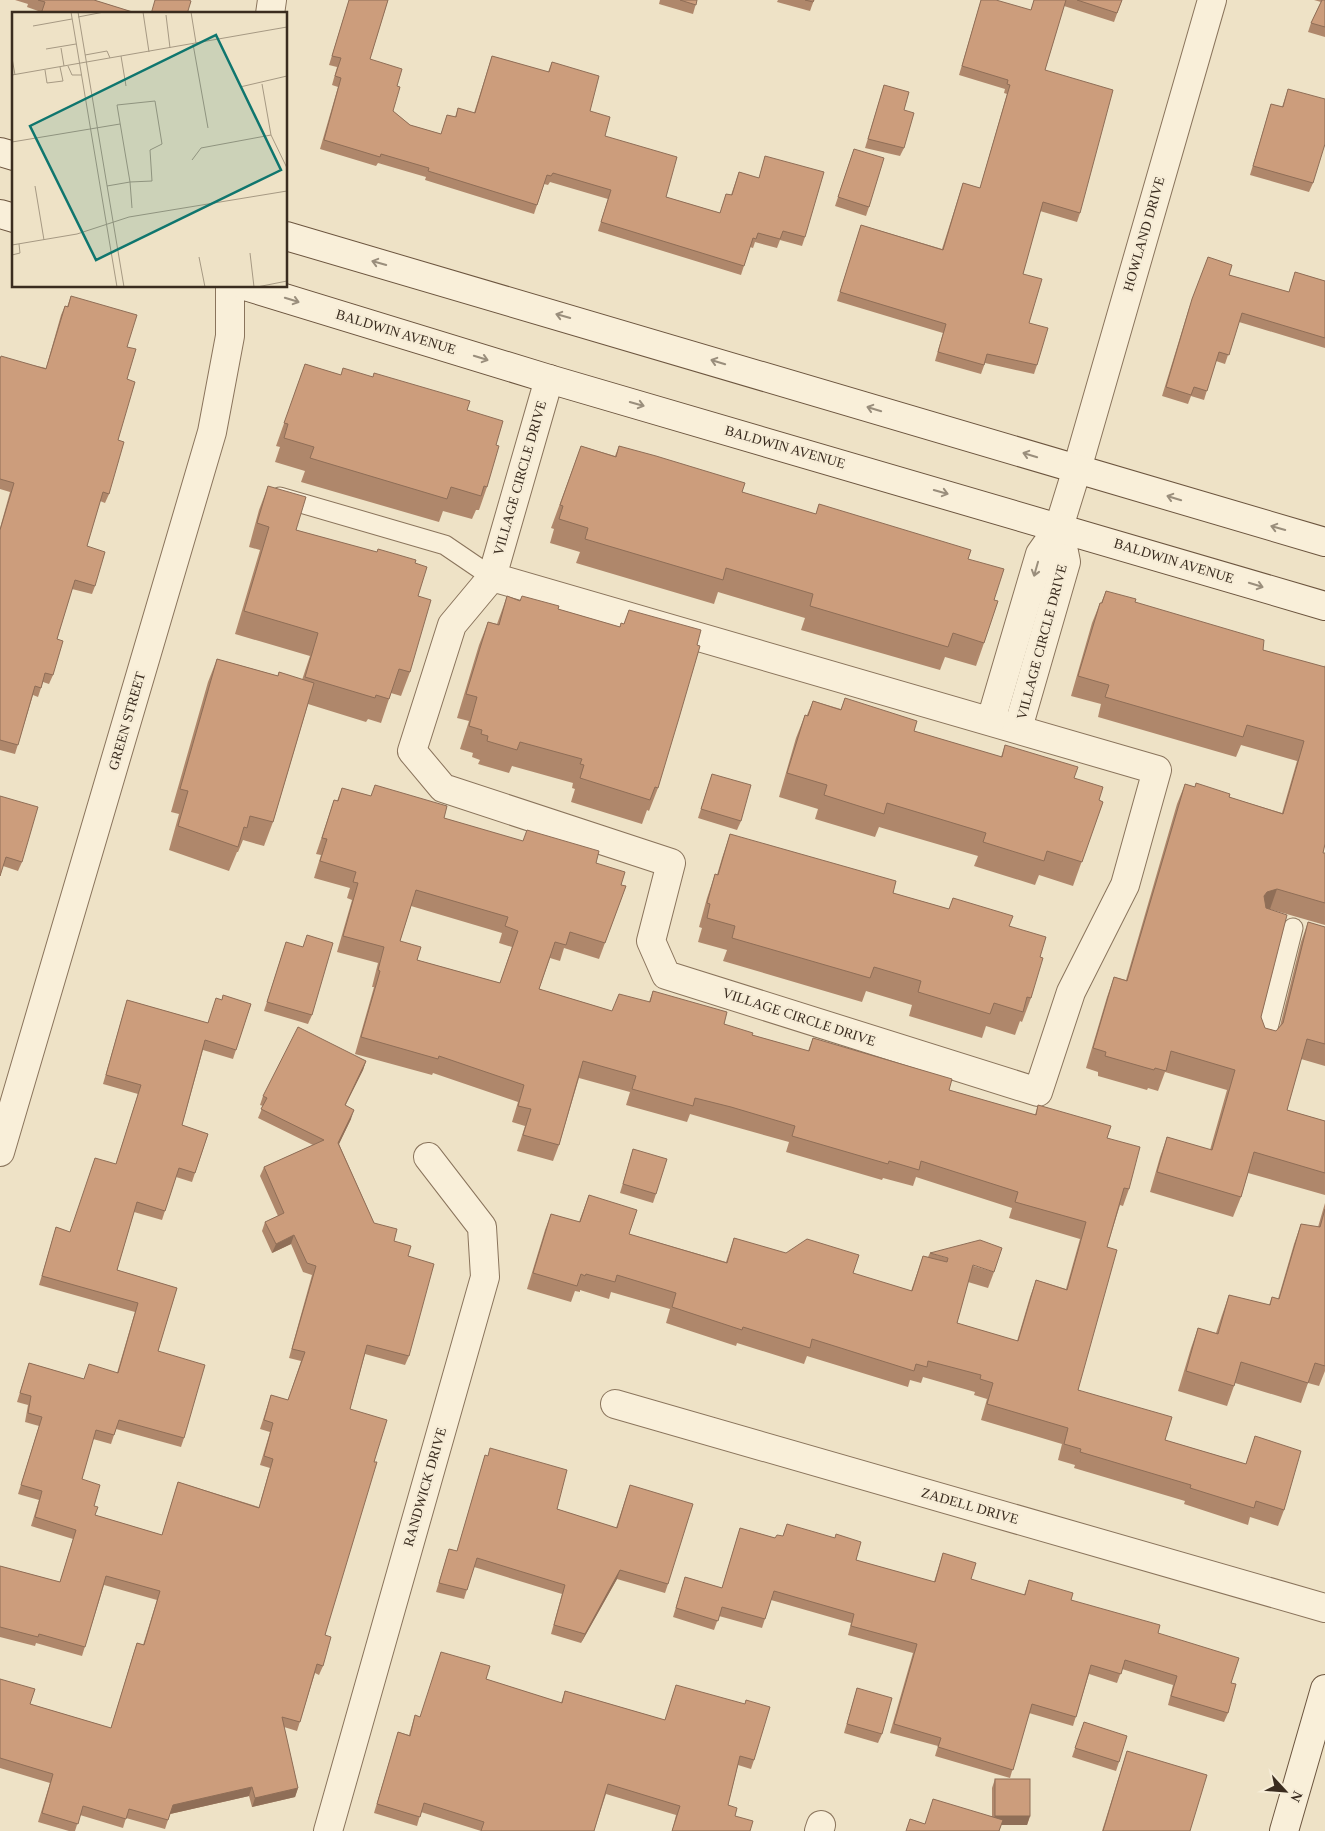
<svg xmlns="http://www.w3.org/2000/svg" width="1325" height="1831" viewBox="0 0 1325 1831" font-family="'Times New Roman',serif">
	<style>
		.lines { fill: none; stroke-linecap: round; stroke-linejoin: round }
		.lane-casing { stroke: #8a745c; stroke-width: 21 }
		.street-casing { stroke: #8a745c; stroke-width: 30 }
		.secondary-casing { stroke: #6c553f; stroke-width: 30 }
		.lane { stroke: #f9efd9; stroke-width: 19 }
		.street { stroke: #f9efd9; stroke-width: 28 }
		.secondary { stroke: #f9efd9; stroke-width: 28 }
		.wall { fill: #af876b; fill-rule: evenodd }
		.shaded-wall { fill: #8f6e57 }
		.building { fill: #cc9d7c; stroke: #8f6e57; fill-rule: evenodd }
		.oneway { stroke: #9a8e7c }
		.labels { text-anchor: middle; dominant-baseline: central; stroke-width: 4.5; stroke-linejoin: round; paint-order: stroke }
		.street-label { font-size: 14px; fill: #3a2c1f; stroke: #f6ecd6 }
		.inset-road { fill: none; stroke: #a69983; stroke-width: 1 }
		.view { fill: #0f766e; fill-opacity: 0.15; stroke: #0f766e; stroke-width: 2.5 }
		.inset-edge { fill: none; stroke: #3a2c1f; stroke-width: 2.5 }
	</style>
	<rect width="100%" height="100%" fill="#eee2c6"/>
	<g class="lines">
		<defs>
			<g id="lane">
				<path d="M280 497 445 545 492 577"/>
				<path d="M1265 1040 1293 928"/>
			</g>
			<g id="street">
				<path d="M270 14 272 0"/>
				<path d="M492 577 1157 770 1125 885 1071 992 1038 1092 666 975 651 941 671 863 443 788 412 751 452 625 492 577 549 379"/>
				<path d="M991 720 1040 554 1059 527 1077 469 1212 0"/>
				<path d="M1018 728 1066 562 1059 527"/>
				<path d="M0 1152 212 432 230 336V286"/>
				<path d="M615 1404 1325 1608"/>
				<path d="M328 1831 485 1277 482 1227 428 1157"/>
				<path d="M819 1831 821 1825"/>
			</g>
			<g id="secondary">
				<path d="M0 152 14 156"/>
				<path d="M0 214 14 218"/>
				<path d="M286 236 1325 542"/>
				<path d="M245 286 549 379 1325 606"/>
				<path d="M1284 1831 1325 1689"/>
			</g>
		</defs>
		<use href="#lane" class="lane-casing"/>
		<use href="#street" class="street-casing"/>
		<use href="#secondary" class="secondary-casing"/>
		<use href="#lane" class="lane"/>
		<use href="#street" class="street"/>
		<use href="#secondary" class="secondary"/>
	</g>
	<g class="wall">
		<path d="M15 0H94L139 14H41V12L27 7 28 4Z"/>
		<path d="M349 0H388L370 59 397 86 393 111 410 125 441 134 447 115 455 117 458 108 474 113 492 56 548 72 552 62 590 111 605 136 666 197 720 213 726 194 731 195 739 172 759 178 765 156 805 237 802 246 780 240 777 248 755 242 753 248 750 247 741 275 598 231 608 199 550 182 548 185 544 184 534 214 425 180 426 177 378 163 376 166 320 149 338 87 332 85 337 67 329 65Z"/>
		<path d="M660 0H697L693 14 659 4Z"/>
		<path d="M778 0H814L810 11 777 2Z"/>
		<path d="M981 0 1031 10 1034 0H1122L1114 22 1064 6 1045 70 1080 213 1077 222 1040 211 1023 274 1029 323 1037 365 1034 374 985 363 981 374 935 361 943 333 837 301 861 225 942 249 963 183 980 188 1007 94 1004 93 1005 89 959 75Z"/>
		<path d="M1314 0H1325V37L1308 32 1311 23 1321 2Z"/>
		<path d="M884 85 904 110V148L900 156 865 148Z"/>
		<path d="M1288 89 1313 183 1309 192 1250 175 1271 104 1282 107Z"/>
		<path d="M854 149 869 207 866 216 835 206Z"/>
		<path d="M1208 257 1229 275 1289 292 1295 272 1325 281V348L1239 322 1225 364 1216 361 1204 400 1191 396 1188 404 1162 396 1189 308Z"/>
		<path d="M71 296 127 347V379L109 494 105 503 100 501 87 546 95 586 92 594 72 589 57 639 53 675 49 684 43 682 38 697 33 695 15 754 0 750V528L10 492 0 489V358L46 368 61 315 65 306 67 307Z"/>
		<path d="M305 364 341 375 467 410 496 445 487 487 479 510H476L472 519 443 511 439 522 301 482 305 471 275 462 280 447 276 446Z"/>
		<path d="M581 446 615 456 619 446 742 492 816 514 819 504 968 559 994 600 984 643 976 666 945 657 940 670 801 630 805 618 718 592 714 604 576 563 580 552 550 543 554 529 551 528Z"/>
		<path d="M268 486 296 530 415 563 418 596 410 672 401 696 391 693 381 723 368 719 366 722 308 704 273 822 264 846 243 840 238 852H237L229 871 169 850 179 814 171 812 208 682 217 659 278 676 279 672 302 680 310 656 235 634 260 550 249 547 259 510Z"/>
		<path d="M1106 591 1135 602 1263 650 1324 667 1325 665V844L1323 853H1325V925L1269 909 1261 1017 1265 1028 1276 1031 1280 1026 1301 942 1308 922 1325 927V1066L1301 1059 1287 1110 1325 1121V1195L1248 1173 1241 1197 1233 1217 1150 1192 1160 1157 1167 1137 1210 1150 1227 1090 1165 1072 1158 1091 1148 1088 1147 1090 1098 1076V1072L1086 1068 1107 997 1114 977 1126 980 1177 804 1185 784 1282 813 1297 761 1241 745 1236 757 1098 717 1101 704 1071 696 1092 623 1100 603H1101Z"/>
		<path d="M507 596 520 601 558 609 620 627 624 624 629 610 658 788 649 811 647 810 642 824 571 802 575 789 572 788 573 783 512 766 509 773 478 764 480 760 472 757 473 753 460 749 469 721 457 718 479 645 488 622 497 624Z"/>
		<path d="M845 698 914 731 1001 757 1005 745 1074 778 1099 800 1103 802 1073 886 1039 875 1035 885 974 866 978 856 879 827 875 837 815 819 818 809 779 797 796 738 805 715H807L813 701 841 709Z"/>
		<path d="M712 774 741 821 737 830 698 818Z"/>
		<path d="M375 785 444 818 596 863 621 885 626 886 599 959 564 948 560 961 550 958 539 989 612 1011 649 1002 653 991 724 1024 752 1035 808 1051 813 1038 949 1090 1035 1115 1038 1105 1107 1138 1129 1189 1123 1206 1120 1205 1107 1247 1078 1390 1165 1440 1246 1464 1255 1436 1284 1510 1278 1526 1250 1517 1248 1525 1184 1504 1185 1501 1074 1468 1075 1465 1058 1460 1062 1444 981 1420 987 1399 974 1395 975 1392 923 1377 921 1383 910 1380 908 1387 807 1356 804 1364 737 1343 736 1346 666 1323 670 1309 611 1292 609 1299 580 1290V1292L575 1291 571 1302 527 1289 545 1230 551 1214 579 1222 589 1195 629 1234 726 1262 734 1238 911 1291 923 1256 928 1257 930 1253 994 1272 988 1288 968 1282 957 1323 1017 1341 1030 1297 1036 1280 1066 1289 1080 1239 1009 1218 1012 1208 916 1177 913 1186 883 1178 882 1180 786 1152 789 1142 725 1124 690 1114 687 1122 626 1105 630 1092 579 1078 559 1145 553 1161 517 1151 525 1126 512 1122 518 1102 433 1073 432 1075 355 1054 374 987H372L378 963 337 952 352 900 347 898 350 888 314 878 321 855 316 854 334 800 337 801 342 788 371 796ZM411 906 502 933 499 943 512 947 500 983 417 960 400 941Z"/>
		<path d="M0 796 22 862 18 871 3 866Z"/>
		<path d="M730 834 893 893 949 909 953 898 1009 926 1040 957 1031 998 1022 1022 1020 1021 1015 1035 986 1026 982 1038 909 1016 912 1005 866 991 862 1002 723 961 727 950 698 942 702 928 699 927 707 898 715 874 717 875 722 858Z"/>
		<path d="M286 942 312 1015 308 1024 264 1011Z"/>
		<path d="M127 1000 208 1023 222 1000 251 1004 233 1059 203 1050 182 1125 208 1134 192 1182 176 1177 162 1220 134 1212 117 1270 177 1288 158 1351 184 1438 181 1447 116 1429 111 1444 93 1439 82 1479 94 1506 95 1515 162 1535 178 1482 259 1507 270 1468 260 1465 270 1432 260 1429 271 1395 288 1400 301 1361 289 1358 312 1275 303 1272 291 1244 272 1253 262 1231 265 1222 278 1216 260 1176 264 1167 313 1145 258 1118 263 1106 260 1105 263 1096 366 1061 363 1070 345 1106 351 1119 339 1144 374 1223 394 1241 408 1256 409 1356 405 1365 365 1354 350 1409 374 1462 325 1635 323 1666 319 1675 315 1673 297 1731 284 1727 298 1788 295 1797 252 1807 249 1796 170 1814 165 1829 126 1818 123 1828 80 1815 75 1831H69L38 1822 50 1783 0 1768V1679L30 1704 111 1728 134 1652 137 1643 143 1645 157 1600 104 1585 82 1656 36 1643 35 1646 0 1637V1566L60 1582 73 1539 31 1526 39 1500 18 1494 39 1426 25 1422 28 1405 17 1402 29 1363 84 1379 117 1373 135 1312 39 1285 56 1227 70 1232 116 1164 138 1094 103 1084Z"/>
		<path d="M633 1149 656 1194 653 1203 620 1193Z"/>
		<path d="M1325 1203V1371L1319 1386 1308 1383 1301 1403 1235 1383 1227 1406 1178 1391 1191 1348 1198 1328 1216 1333 1222 1315 1229 1295 1269 1305 1272 1297 1278 1299 1294 1244 1301 1224 1318 1227Z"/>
		<path d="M485 1455 557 1509 616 1528 630 1485 668 1584 665 1593 617 1579 581 1643 551 1634 562 1594 474 1567 464 1599 436 1592 449 1549 457 1551Z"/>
		<path d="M787 1524 856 1560 934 1582 943 1553 971 1579 1024 1595 1029 1580 1071 1600 1158 1633 1231 1683 1228 1713 1224 1722 1168 1705 1173 1685 1122 1669 1117 1683 1089 1674 1073 1726 1029 1713 1010 1778 935 1756 938 1746 890 1733 913 1653 848 1635 851 1623 771 1600 762 1628 719 1616 714 1630 673 1617 685 1577 722 1588 740 1528 775 1538 783 1536Z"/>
		<path d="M486 1679 561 1703 565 1691 665 1720 676 1685 754 1760 751 1769 738 1765 728 1805 735 1816 750 1831H672L676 1815 606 1794 594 1831H481L421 1812 417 1826 374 1813 398 1732 409 1735 415 1715 420 1717Z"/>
		<path d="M857 1688 882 1734 878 1743 844 1733Z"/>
		<path d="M1084 1722 1119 1762 1116 1771 1072 1757Z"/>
		<path d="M1127 1751 1190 1831H1102Z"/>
		<path d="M995 1779 1030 1816 1027 1825H1001L999 1831H906L910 1819 925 1824 992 1816V1788Z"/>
	</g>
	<g class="shaded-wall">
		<path d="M1277 889 1270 909 1260 912 1264 896 1267 892Z"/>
		<path d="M366 1061 363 1070 341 1114 345 1105Z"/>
		<path d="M354 1110 351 1119 335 1152 338 1143Z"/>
		<path d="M294 1235 291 1244 272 1253 276 1244Z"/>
		<path d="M620 1570 617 1579 581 1643 585 1634Z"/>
		<path d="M252 1787 249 1796 170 1814 173 1805Z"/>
		<path d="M298 1788 295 1797 252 1807 255 1798Z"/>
		<path d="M995 1816H1030L1027 1825H992Z"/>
	</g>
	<g class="building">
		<path d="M38 0H94L139 14H41L45 2Z"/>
		<path d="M155 0H189L191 1 187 14H151Z"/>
		<path d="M349 0H388L370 59 402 69 397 86 400 87 393 111 410 125 441 134 447 115 456 117 458 108 475 113 492 56 549 72 552 62 599 76 590 111 610 117 605 136 677 157 666 197 720 213 726 194 732 195 739 172 759 178 765 156 824 172 805 237 783 231 780 239 758 233 756 239 753 238 744 266 601 222 611 190 553 173 551 176 547 175 537 205 428 171 429 168 381 154 380 157 324 140 341 78 335 76 341 58 332 56Z"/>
		<path d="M680 0H697L696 5Z"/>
		<path d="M805 0H814L813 2Z"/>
		<path d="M981 0H996L1031 10 1034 0H1066L1045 70 1113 90 1080 213 1043 202 1023 274 1042 279 1029 323 1048 328 1037 365 987 354 984 365 938 352 946 324 840 292 861 225 943 250 963 183 980 188 1010 85 1007 84 1008 80 962 66Z"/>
		<path d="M1077 0H1122L1117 13Z"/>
		<path d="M1322 0H1325V27L1311 23Z"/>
		<path d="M884 85 909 92 904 110 914 113 904 148 868 139Z"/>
		<path d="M1288 89 1325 99V144L1313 183 1253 166 1271 104 1283 107Z"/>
		<path d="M854 149 884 158 869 207 838 197Z"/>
		<path d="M1208 257 1232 265 1229 275 1289 292 1295 272 1325 281V338L1242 313 1229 355 1219 352 1207 391 1194 387 1191 395 1166 387 1192 299Z"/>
		<path d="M71 296 137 315 127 347 136 349 127 379 135 382 118 440 124 442 109 494 103 492 87 546 105 552 95 586 75 580 57 639 63 641 53 675 45 673 41 688 35 686 18 745 0 740V530L14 483 0 479V359L1 356 46 369 65 306 68 307Z"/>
		<path d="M305 364 341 375 343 368 373 377 374 373 470 401 467 410 503 421 496 445 499 446 487 487 484 486 481 496 451 487 447 499 310 458 314 447 284 438 288 424 284 423Z"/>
		<path d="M581 446 616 457 619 446 656 456 745 483 742 492 806 511 816 514 819 504 971 550 968 559 1004 569 994 600 998 601 984 643 953 633 948 647 810 606 813 594 726 568 723 580 585 539 588 528 559 519 563 506 560 505Z"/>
		<path d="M268 486 306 497 296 530 377 552 378 549 416 560 415 563 427 567 418 596 431 600 410 672 399 669 389 699 376 695 375 698 305 677 318 633 244 611 269 527 257 523Z"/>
		<path d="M1106 591 1136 599 1135 602 1264 640 1263 650 1325 667V844L1323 853H1325V903L1277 889 1267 892 1264 896 1266 908 1287 915 1261 1017 1265 1028 1276 1031 1283 1023 1308 922 1325 927V1044L1307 1039 1287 1110 1325 1121V1173L1254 1152 1241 1197 1157 1172 1167 1137 1212 1150 1235 1070 1171 1051 1166 1071 1155 1068 1154 1070 1105 1056 1106 1052 1093 1048 1114 977 1127 981 1185 784 1195 787 1196 783 1230 794 1229 797 1283 814 1304 741 1247 725 1243 737 1105 697 1109 685 1078 676 1100 603H1102Z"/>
		<path d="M507 596 520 601 522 596 559 606 558 609 620 627 621 623 624 624 629 610 701 630 697 645 700 646 679 718 658 788 655 787 650 800 580 778 584 765 580 764 582 759 520 742 517 750 487 741 488 736 481 734 482 730 469 726 477 697 466 694 488 622 499 625Z"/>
		<path d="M217 659 278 676 279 672 314 683 273 822 250 816 247 828 244 827 238 847 178 826 188 791 180 789Z"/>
		<path d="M845 698 917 721 914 731 1002 757 1005 745 1078 767 1074 778 1103 787 1099 800 1103 802 1082 862 1047 851 1044 861 983 842 986 833 887 803 884 814 824 795 827 785 787 773 805 715 808 716 813 701 841 710Z"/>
		<path d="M712 774 751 785 741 821 701 809Z"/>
		<path d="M375 785 447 806 444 818 523 841 527 830 599 851 596 863 625 872 621 885 626 886 605 943 570 932 566 945 555 942 539 989 612 1011 619 994 650 1002 653 991 727 1012 724 1024 753 1033 752 1035 809 1051 813 1038 952 1079 949 1090 1036 1115 1038 1105 1111 1126 1107 1138 1140 1147 1129 1189 1124 1188 1107 1247 1117 1250 1078 1390 1172 1417 1165 1440 1246 1464 1255 1436 1301 1451 1284 1510 1256 1501 1254 1508 1190 1488 1191 1485 1080 1452 1081 1449 1064 1444 1068 1428 987 1404 993 1383 980 1379 981 1375 928 1361 927 1367 916 1364 914 1371 812 1339 810 1348 743 1327 742 1330 672 1307 676 1293 617 1275 615 1282 586 1274 585 1276 581 1274 577 1286 533 1273 551 1214 580 1222 589 1195 637 1210 629 1234 727 1263 734 1238 786 1253 807 1239 859 1255 853 1273 912 1291 923 1256 947 1262 948 1258 930 1253 980 1240 1002 1248 994 1272 973 1265 957 1323 1018 1341 1036 1280 1067 1290 1086 1222 1015 1202 1018 1192 921 1161 919 1170 889 1161 888 1164 792 1136 795 1126 731 1107 695 1098 693 1106 632 1089 636 1076 583 1061 559 1145 523 1135 531 1109 518 1106 524 1085 439 1056 438 1059 361 1037 380 971 378 970 384 947 343 936 358 883 353 882 356 872 320 861 327 839 322 838 334 800 338 801 342 788 371 796ZM416 890 508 917 505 926 518 931 500 983 417 960 421 947 400 941Z"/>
		<path d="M0 796 38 807 22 862 6 857 0 876Z"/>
		<path d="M730 834 896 881 893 893 949 909 953 898 1013 916 1009 926 1046 937 1040 957 1043 958 1031 998 1027 997 1023 1012 994 1003 990 1014 918 992 921 981 874 967 870 978 732 938 735 926 707 918 710 904 707 903 715 874 718 875Z"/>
		<path d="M307 935 333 943 312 1015 267 1002 286 942 303 947Z"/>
		<path d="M223 995 251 1004 236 1050 205 1040 182 1125 208 1134 195 1173 179 1168 165 1211 137 1202 117 1270 177 1288 158 1351 205 1365 184 1438 119 1420 114 1435 96 1430 82 1479 100 1485 94 1506 98 1507 95 1515 162 1535 178 1482 259 1508 273 1459 264 1456 273 1423 264 1420 271 1395 288 1400 305 1352 292 1349 316 1266 307 1263 294 1235 276 1244 265 1222 284 1213 264 1167 324 1140 261 1109 267 1098 263 1096 298 1027 366 1061 345 1105 354 1110 338 1143 374 1223 397 1229 394 1241 411 1246 408 1256 434 1264 409 1356 367 1345 350 1409 387 1420 374 1462H377L325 1635 331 1637 323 1666 317 1664 300 1722 282 1717 298 1788 255 1798 252 1787 173 1805 168 1820 129 1809 126 1819 83 1806 78 1824 42 1813 53 1774 0 1758V1679L35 1689 30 1704 111 1728 137 1643 144 1645 160 1591 106 1576 85 1647 39 1634 38 1637 0 1627V1566L60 1582 76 1530 35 1517 42 1491 21 1485 42 1417 28 1413 31 1396 20 1393 29 1363 84 1379 89 1364 118 1373 138 1303 42 1276 56 1227 70 1232 95 1158 116 1164 141 1085 106 1075 127 1000 208 1023 216 998 222 1000Z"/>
		<path d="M633 1149 667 1159 656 1194 623 1184Z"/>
		<path d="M1325 1209V1366L1315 1363 1308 1383 1241 1362 1234 1386 1186 1371 1198 1328 1218 1334 1229 1295 1270 1305 1272 1297 1279 1299 1301 1224 1320 1227Z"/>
		<path d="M490 1448 567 1470 557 1509 617 1528 630 1485 693 1504 668 1584 620 1570 585 1634 554 1625 565 1585 477 1558 467 1590 439 1583 449 1549 457 1551 485 1455 488 1456Z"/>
		<path d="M787 1524 835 1538 836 1534 861 1542 856 1560 935 1582 943 1553 976 1563 971 1579 1025 1595 1029 1580 1073 1593 1071 1600 1160 1625 1158 1633 1239 1658 1231 1683 1236 1684 1228 1713 1171 1696 1177 1676 1125 1660 1121 1674 1091 1665 1076 1717 1032 1704 1013 1770 938 1747 941 1738 894 1724 917 1644 851 1626 854 1614 774 1591 765 1619 722 1607 718 1621 676 1608 685 1577 722 1588 740 1528 775 1538 777 1535 783 1536Z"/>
		<path d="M441 1652 490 1666 486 1679 562 1703 565 1691 665 1720 676 1685 745 1704 746 1700 770 1707 754 1760 740 1756 728 1805 737 1808 735 1816 753 1821 750 1831H672L680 1806 608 1784 594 1831H481L484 1822 424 1803 420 1817 377 1804 398 1732 410 1736 415 1715 420 1717Z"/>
		<path d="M857 1688 892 1698 882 1734 847 1724Z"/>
		<path d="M1084 1722 1127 1736 1119 1762 1075 1748Z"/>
		<path d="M1127 1751 1207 1775 1190 1831H1103Z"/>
		<rect x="995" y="1779" width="35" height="37"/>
		<path d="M933 1799 1003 1820 999 1831H906L910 1819 925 1824Z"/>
	</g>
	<defs><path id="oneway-shaft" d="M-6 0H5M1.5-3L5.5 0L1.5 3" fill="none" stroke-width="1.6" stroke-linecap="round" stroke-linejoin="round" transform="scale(1.25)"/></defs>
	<g class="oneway">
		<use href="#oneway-shaft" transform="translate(379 263) rotate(-164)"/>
		<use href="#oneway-shaft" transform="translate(292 300) rotate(17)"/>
		<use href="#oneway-shaft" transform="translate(563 316) rotate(-164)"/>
		<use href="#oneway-shaft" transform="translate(481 358) rotate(17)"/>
		<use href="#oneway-shaft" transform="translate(718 362) rotate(-163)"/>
		<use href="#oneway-shaft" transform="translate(637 404) rotate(16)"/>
		<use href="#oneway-shaft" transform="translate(874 409) rotate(-163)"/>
		<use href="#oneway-shaft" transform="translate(1030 455) rotate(-163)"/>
		<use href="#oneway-shaft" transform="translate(941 492) rotate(16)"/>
		<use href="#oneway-shaft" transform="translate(1174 498) rotate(-163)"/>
		<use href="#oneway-shaft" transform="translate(1278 528) rotate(-164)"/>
		<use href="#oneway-shaft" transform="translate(1036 569) rotate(106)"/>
		<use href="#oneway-shaft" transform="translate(1256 585) rotate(17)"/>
	</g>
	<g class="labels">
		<g class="street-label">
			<text transform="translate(1144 234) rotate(-74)">HOWLAND DRIVE</text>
			<text transform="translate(396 332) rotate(17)">BALDWIN AVENUE</text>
			<text transform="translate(785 447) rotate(16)">BALDWIN AVENUE</text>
			<text transform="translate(520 478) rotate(-74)">VILLAGE CIRCLE DRIVE</text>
			<text transform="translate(1174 561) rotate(17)">BALDWIN AVENUE</text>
			<text transform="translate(1042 642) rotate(-75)">VILLAGE CIRCLE DRIVE</text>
			<text transform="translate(127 721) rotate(-74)">GREEN STREET</text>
			<text transform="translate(799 1017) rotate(18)">VILLAGE CIRCLE DRIVE</text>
			<text transform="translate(425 1487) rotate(-74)">RANDWICK DRIVE</text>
			<text transform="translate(970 1506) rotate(16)">ZADELL DRIVE</text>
		</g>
	</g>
	<g transform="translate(12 12)">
		<rect width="275" height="275" fill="#eee2c6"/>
		<path class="inset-road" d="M59 0 105 275M66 0 112 275M131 0 137 40M179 0 184 31M154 3 158 36M66 5 92 0M21 14 60 7M181 32 196 116M49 36 52 54M34 37 64 32M73 43 95 39 98 46M109 44 114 74M0 46 3 63M56 54 60 63H69M33 58 35 71 51 69 48 55M0 63 275 15M250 72 259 123 275 156M228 75 275 64M0 130 108 112M180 148 189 136 259 123M23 174 32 228M95 174 118 170 140 169 138 138 150 132 143 89 105 93 118 170 120 196M0 233 65 222 117 205 275 179M238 241 242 275M0 243 8 241 7 232M187 245 193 275M245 275 275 269"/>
		<path class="view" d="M204 23 269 158 84 248 18 114Z"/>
		<rect width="275" height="275" class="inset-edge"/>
	</g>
	<g transform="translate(1285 1791) rotate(116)" stroke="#f6ecd6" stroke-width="4" paint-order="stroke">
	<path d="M0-4L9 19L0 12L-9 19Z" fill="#3a2c1f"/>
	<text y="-8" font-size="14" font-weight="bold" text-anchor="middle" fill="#3a2c1f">N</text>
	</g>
</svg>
